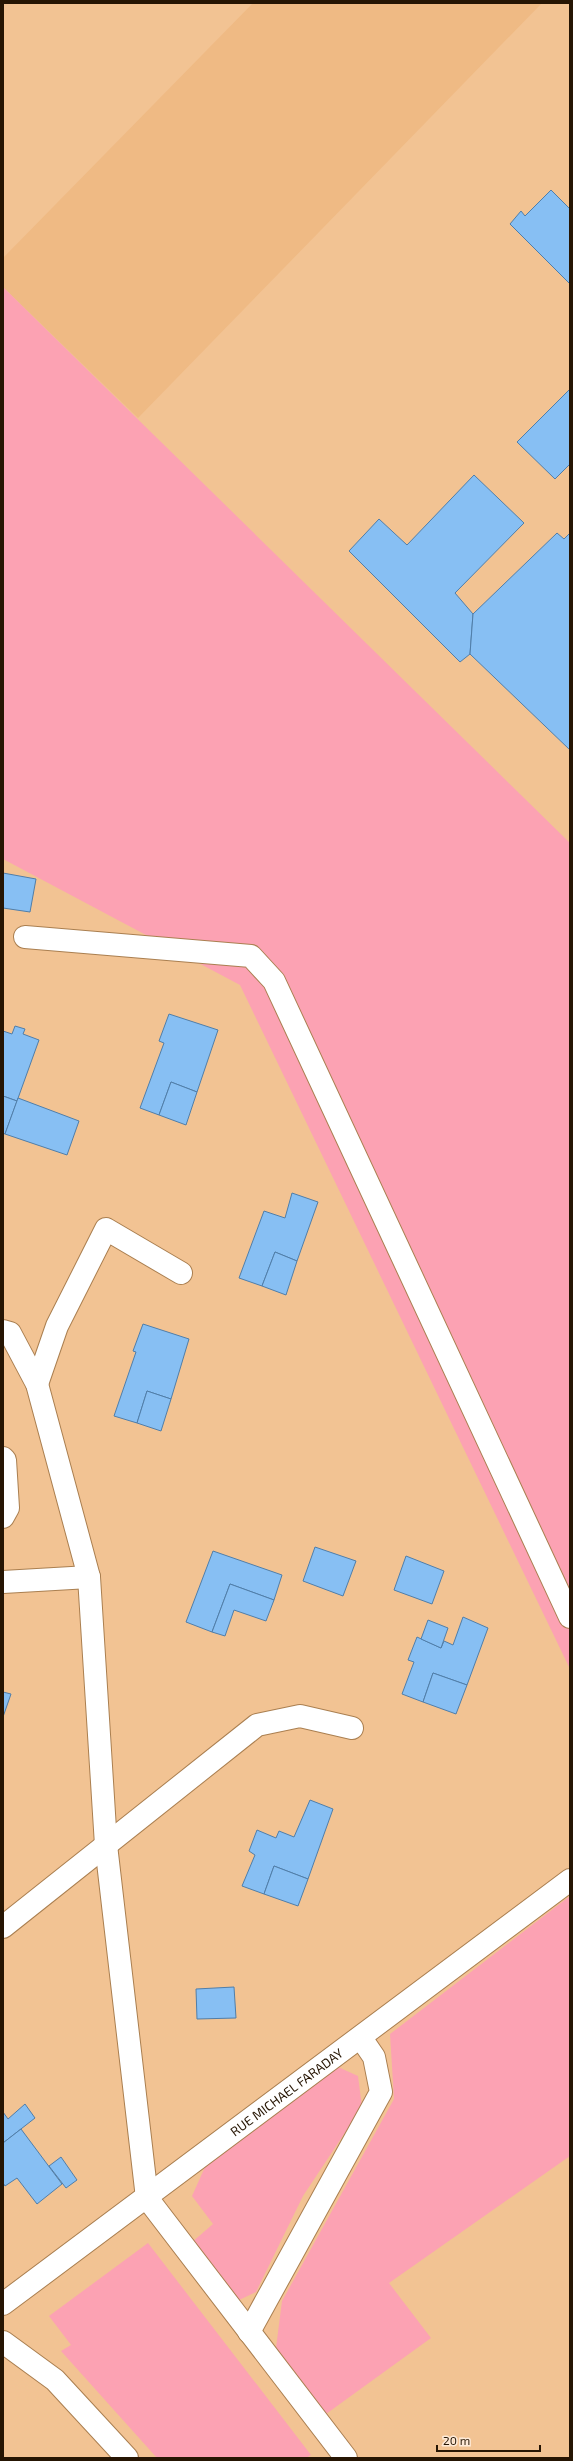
<svg xmlns="http://www.w3.org/2000/svg" width="573" height="2461" viewBox="0 0 573 2461" font-family="'Exo 2',sans-serif">
	<style>
		.built { fill: #efba84 }
		.green { fill: #fca2b3 }
		.building { fill: #87bff3; stroke: #507ea9 }
		.lines { fill: none; stroke-linecap: round; stroke-linejoin: round }
		.minor-casing { stroke: #aa7f50; stroke-width: 24 }
		.minor { stroke: #fff; stroke-width: 22 }
		.labels { text-anchor: middle; dominant-baseline: central; stroke-width: 4; stroke-linejoin: round; paint-order: stroke }
		.street-label { font-size: 13px; fill: #261503; stroke: #feead7 }
	</style>
	<rect width="100%" height="100%" fill="#f2c393"/>
	<path class="built" d="M253 3H542L138 418 3 287V258Z"/>
	<g class="green">
		<path d="M3 287 570 843V1669L240 985 3 859Z"/>
		<path d="M570 1896V2156L389 2283 431 2338 326 2414 276 2348 282 2301 394 2099 390 2034Z"/>
		<path d="M338 2067 358 2076 362 2107 303 2196 256 2292 237 2301 191 2243 213 2224 192 2196 205 2167Z"/>
		<path d="M148 2243 311 2455 306 2458H157L61 2351 71 2345 49 2316Z"/>
	</g>
	<g class="building">
		<path d="M551 190 570 209V284L510 224 521 211 525 216Z"/>
		<path d="M570 389V464L555 479 517 442Z"/>
		<path d="M474 475 524 523 455 593 473 614 470 654 460 662 349 551 379 519 407 545Z"/>
		<path d="M557 533 564 539 570 533V750L470 654 473 614Z"/>
		<path d="M3 873 36 879 30 912 3 908Z"/>
		<path d="M169 1014 218 1030 197 1092 171 1082 159 1115 140 1108 164 1043 159 1041Z"/>
		<path d="M15 1026 25 1029 23 1034 39 1040 17 1101 3 1096V1031L12 1034Z"/>
		<path d="M171 1082 197 1092 186 1125 159 1115Z"/>
		<path d="M3 1096 17 1101 5 1134 3 1133Z"/>
		<path d="M18 1098 79 1121 67 1155 5 1134Z"/>
		<path d="M292 1193 318 1202 297 1261 275 1252 262 1286 239 1278 264 1211 285 1218Z"/>
		<path d="M275 1252 297 1261 286 1295 262 1286Z"/>
		<path d="M143 1324 189 1339 171 1399 147 1391 137 1423 114 1416 136 1352 133 1351Z"/>
		<path d="M147 1391 171 1399 161 1431 137 1423Z"/>
		<path d="M315 1547 356 1561 343 1596 303 1581Z"/>
		<path d="M213 1551 282 1575 274 1600 230 1584 212 1632 186 1622Z"/>
		<path d="M406 1556 444 1571 432 1604 394 1590Z"/>
		<path d="M230 1584 274 1600 266 1621 234 1610 225 1636 212 1632Z"/>
		<path d="M463 1617 488 1628 467 1685 433 1673 423 1702 402 1694 414 1662 408 1660 417 1637 441 1648 444 1641 453 1645Z"/>
		<path d="M428 1620 448 1628 441 1648 421 1639Z"/>
		<path d="M433 1673 467 1685 456 1714 423 1702Z"/>
		<path d="M3 1692 11 1694 3 1717Z"/>
		<path d="M310 1800 333 1809 308 1879 274 1866 264 1894 242 1886 255 1855 249 1851 257 1830 276 1838 279 1831 294 1837Z"/>
		<path d="M274 1866 308 1879 298 1906 264 1894Z"/>
		<path d="M234 1987 236 2018 197 2019 196 1989Z"/>
		<path d="M25 2104 35 2118 3 2143V2112L8 2119Z"/>
		<path d="M21 2129 62 2184 37 2204 17 2178 5 2186 3 2183V2143Z"/>
		<path d="M61 2157 77 2180 66 2188 49 2166Z"/>
	</g>
	<g class="lines">
		<defs>
			<g id="minor">
				<path d="M25 937 251 956 274 981 570 1617"/>
				<path d="M3 1331 10 1333 37 1384 89 1577 106 1845 147 2198 346 2458"/>
				<path d="M37 1384 57 1326 106 1229 181 1273"/>
				<path d="M3 1458 5 1460 8 1508 3 1517"/>
				<path d="M3 1582 89 1577"/>
				<path d="M3 1927 257 1725 300 1716 352 1728"/>
				<path id="s1" d="M3 2304 570 1880"/>
				<path d="M249 2332 381 2092 374 2057 361 2038"/>
				<path d="M3 2342 55 2380 127 2458"/>
			</g>
		</defs>
		<use href="#minor" class="minor-casing"/>
		<use href="#minor" class="minor"/>
	</g>
	<g class="labels">
		<g class="street-label">
			<text stroke="none"><textPath href="#s1" startOffset="354">RUE MICHAEL FARADAY</textPath></text>
		</g>
	</g>
	<rect width="573" height="2461" fill="none" stroke="#261503" stroke-width="8"/>
	<path d="M437 2445v6h103v-6" fill="none" stroke="#261503" stroke-width="2"/>
	<text x="443" y="2445" font-size="12" fill="#261503" stroke="#feead7" stroke-width="3" paint-order="stroke">20 m</text>
</svg>
